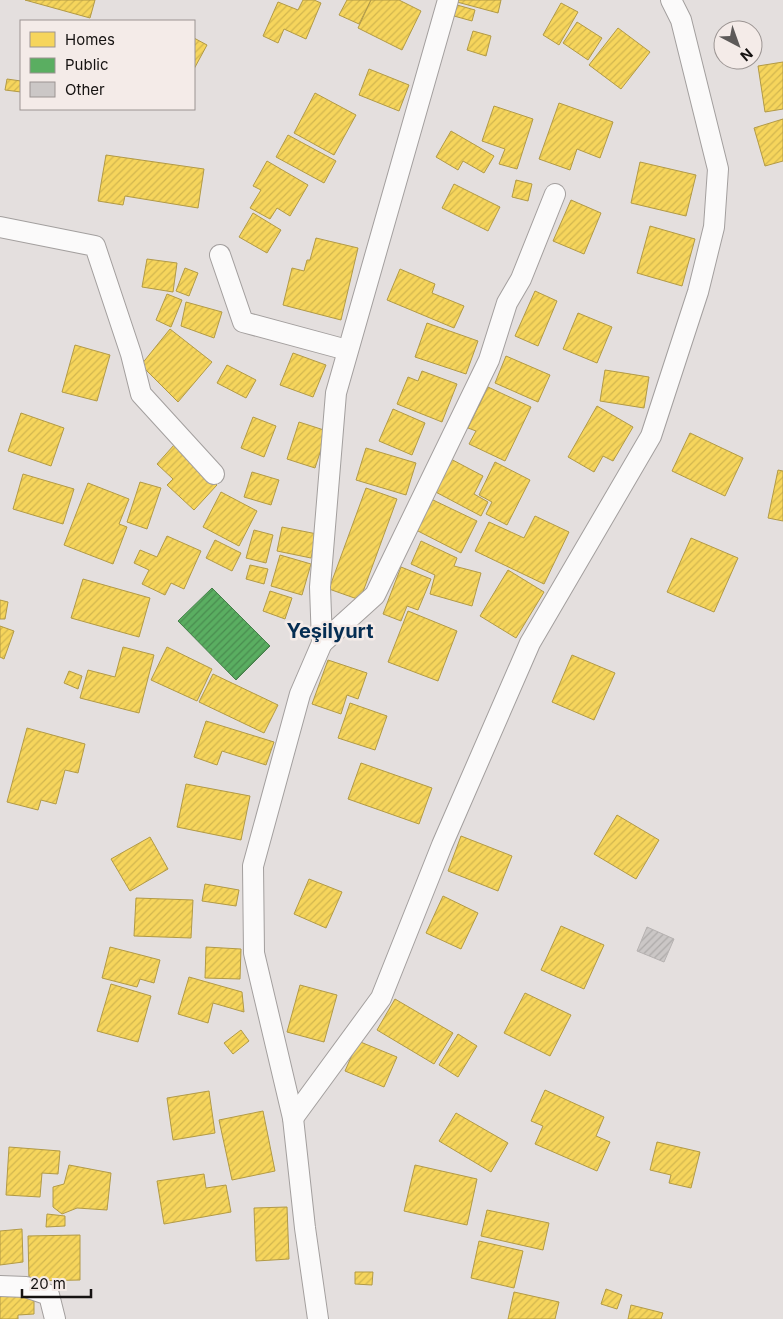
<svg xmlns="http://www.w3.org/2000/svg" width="783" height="1319" viewBox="0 0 783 1319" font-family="Inter,sans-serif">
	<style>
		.homes { fill: url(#homes-hatch); stroke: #b29a46 }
		.public { fill: url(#public-hatch); stroke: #457f49 }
		.building { fill: url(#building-hatch); stroke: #b6b2b1 }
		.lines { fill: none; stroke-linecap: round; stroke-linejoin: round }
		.minor-casing { stroke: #a39f9e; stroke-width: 22 }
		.minor { stroke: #fbfafa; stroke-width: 20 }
		.labels { text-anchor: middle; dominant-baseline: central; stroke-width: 5; stroke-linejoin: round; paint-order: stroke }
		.quarter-label { font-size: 20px; font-weight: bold; fill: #052d52; stroke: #f4ebe8 }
	</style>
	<defs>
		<pattern id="homes-hatch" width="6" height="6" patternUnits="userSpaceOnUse" patternTransform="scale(1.25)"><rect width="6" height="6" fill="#f6d55c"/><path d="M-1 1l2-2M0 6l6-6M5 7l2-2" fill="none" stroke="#d2b64f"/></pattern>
		<pattern id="public-hatch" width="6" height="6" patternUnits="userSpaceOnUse" patternTransform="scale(1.25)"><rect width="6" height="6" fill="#5aae61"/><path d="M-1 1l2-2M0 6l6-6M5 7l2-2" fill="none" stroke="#498c4f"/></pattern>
		<pattern id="building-hatch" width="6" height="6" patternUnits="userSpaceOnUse" patternTransform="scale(1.25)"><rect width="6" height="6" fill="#cbc7c6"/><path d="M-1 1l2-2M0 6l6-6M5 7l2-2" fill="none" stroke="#adaaa9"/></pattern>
	</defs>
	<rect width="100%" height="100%" fill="#e4dfde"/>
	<g class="homes">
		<path d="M25 0H95L90 18Z"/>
		<path d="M303 0H314L321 3 306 39 284 29 278 43 263 36 278 2 298 10Z"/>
		<path d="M347 0H371L359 24 339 15Z"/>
		<path d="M371 0H399L421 11 402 50 358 28Z"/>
		<path d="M458 0H501L498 13 457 2Z"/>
		<path d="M561 3 578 12 559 45 543 35Z"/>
		<path d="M457 5 475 10 472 21 454 16Z"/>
		<path d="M577 22 602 38 588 60 563 43Z"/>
		<path d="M618 28 650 52 621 89 589 65Z"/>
		<path d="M473 31 491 36 486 56 467 50Z"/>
		<path d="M194 38 207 45 194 69Z"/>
		<path d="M783 62V109L765 112 758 66Z"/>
		<path d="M369 69 409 85 399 111 359 95Z"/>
		<path d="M7 79 21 81V92L5 90Z"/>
		<path d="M315 93 356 115 334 155 294 133Z"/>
		<path d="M559 103 613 122 600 158 577 149 570 170 539 159Z"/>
		<path d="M494 106 533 119 517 169 499 164 505 149 482 141Z"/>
		<path d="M783 119V161L765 166 754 128Z"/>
		<path d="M451 131 494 156 484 173 463 161 458 170 436 157Z"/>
		<path d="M288 135 336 161 324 183 276 157Z"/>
		<path d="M106 155 204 169 198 208 125 196 123 205 98 201Z"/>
		<path d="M267 161 308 185 290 216 277 208 270 219 250 208 261 190 253 186Z"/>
		<path d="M640 162 696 175 686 216 631 203Z"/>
		<path d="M516 180 532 184 528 201 512 197Z"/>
		<path d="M454 184 500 207 488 231 442 208Z"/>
		<path d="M571 200 601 213 584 254 553 241Z"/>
		<path d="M253 213 281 230 267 253 239 237Z"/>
		<path d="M650 226 695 239 682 286 637 273Z"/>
		<path d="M316 238 358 248 341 320 283 305 292 268 304 271 307 260H310Z"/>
		<path d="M147 259 177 263 173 292 142 287Z"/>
		<path d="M185 268 198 273 189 296 176 291Z"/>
		<path d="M400 269 435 284 432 293 464 306 454 328 387 300Z"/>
		<path d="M535 291 557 301 538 346 515 336Z"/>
		<path d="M167 294 182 300 171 327 156 320Z"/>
		<path d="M186 302 222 312 214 338 181 326Z"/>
		<path d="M578 313 612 327 597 363 563 349Z"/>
		<path d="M427 323 478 341 466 374 415 357Z"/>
		<path d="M170 329 212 362 178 402 141 365Z"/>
		<path d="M75 345 110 355 97 401 62 392Z"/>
		<path d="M293 353 326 365 313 397 280 385Z"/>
		<path d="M506 356 550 375 538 402 495 383Z"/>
		<path d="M227 365 256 380 246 398 217 383Z"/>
		<path d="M605 370 649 377 644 408 600 401Z"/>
		<path d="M422 371 457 384 442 422 397 404 408 377 418 381Z"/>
		<path d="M488 387 531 407 505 461 469 444 476 431 468 428Z"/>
		<path d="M597 406 633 427 613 461 603 456 594 472 568 457Z"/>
		<path d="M393 409 425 423 412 455 379 441Z"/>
		<path d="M21 413 64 428 51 466 8 451Z"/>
		<path d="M253 417 276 426 264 457 241 448Z"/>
		<path d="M299 422 327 431 315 468 287 459Z"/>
		<path d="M690 433 743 458 725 496 672 471Z"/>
		<path d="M174 445 217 485 194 510 167 485 173 479 157 464Z"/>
		<path d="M366 448 416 463 406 495 356 480Z"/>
		<path d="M447 457 483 476 474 494 488 502 481 516 430 489Z"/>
		<path d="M495 462 530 480 507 525 486 514 492 502 479 495Z"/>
		<path d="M778 470 783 471V521L768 518Z"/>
		<path d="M252 472 279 480 271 505 244 497Z"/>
		<path d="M23 474 74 489 63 524 13 509Z"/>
		<path d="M140 482 161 488 147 529 127 522Z"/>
		<path d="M88 483 129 499 119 524 127 527 113 564 64 545Z"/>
		<path d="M366 488 397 499 360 600 329 589Z"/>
		<path d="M221 492 257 511 239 546 203 527Z"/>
		<path d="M431 499 477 521 461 553 416 530Z"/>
		<path d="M535 516 569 532 544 584 475 551 489 522 524 538Z"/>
		<path d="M282 527 317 534 311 558 277 551Z"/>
		<path d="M254 530 273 535 266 563 246 558Z"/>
		<path d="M167 536 201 551 184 589 171 583 165 595 142 584 149 570 134 563 140 550 157 557Z"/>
		<path d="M691 538 738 558 714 612 667 592Z"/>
		<path d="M215 540 241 553 232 571 206 558Z"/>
		<path d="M421 541 457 558 454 566 481 573 472 606 430 594 435 575 411 564Z"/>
		<path d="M280 555 311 564 302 595 271 586Z"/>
		<path d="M250 565 268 569 264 584 246 579Z"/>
		<path d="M401 567 431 579 418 610 407 606 401 621 383 614Z"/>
		<path d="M508 570 544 592 516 638 480 616Z"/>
		<path d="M83 579 150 598 139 637 71 618Z"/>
		<path d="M270 591 292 598 285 619 263 611Z"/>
		<path d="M0 600 8 602 5 619H0Z"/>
		<path d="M408 611 457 631 438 681 388 662Z"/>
		<path d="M0 626 14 631 4 659 0 657Z"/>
		<path d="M123 647 154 655 139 713 80 698 88 670 115 677Z"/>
		<path d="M167 647 212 669 197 701 151 680Z"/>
		<path d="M572 655 615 673 594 720 552 702Z"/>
		<path d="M328 660 367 673 358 699 347 695 341 714 312 704Z"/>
		<path d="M69 671 82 676 78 689 64 683Z"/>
		<path d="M213 674 278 705 264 733 199 702Z"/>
		<path d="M350 703 387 716 375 750 338 738Z"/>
		<path d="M206 721 274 742 266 765 222 751 217 765 194 757Z"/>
		<path d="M27 728 85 744 78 773 65 770 56 804 41 800 38 810 7 802Z"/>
		<path d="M361 763 432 788 419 824 348 799Z"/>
		<path d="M186 784 250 796 241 840 177 827Z"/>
		<path d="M617 815 659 840 636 879 594 854Z"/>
		<path d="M461 836 512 856 498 891 448 871Z"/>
		<path d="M150 837 168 869 130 891 111 859Z"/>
		<path d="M309 879 342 892 326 928 294 914Z"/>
		<path d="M205 884 239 890 236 906 202 901Z"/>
		<path d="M443 896 478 913 461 949 426 933Z"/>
		<path d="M136 898 193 900 191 938 134 936Z"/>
		<path d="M561 926 604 945 584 989 541 970Z"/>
		<path d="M110 947 160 960 154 983 140 979 137 987 102 978Z"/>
		<path d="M206 947 241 949 240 979 205 978Z"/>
		<path d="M189 977 242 992 244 1012 213 1003 208 1023 178 1014Z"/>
		<path d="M111 984 151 996 138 1042 97 1031Z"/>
		<path d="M300 985 337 995 324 1042 287 1032Z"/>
		<path d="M525 993 571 1015 550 1056 504 1033Z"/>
		<path d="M395 999 453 1033 434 1064 377 1030Z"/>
		<path d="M241 1030 249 1041 233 1054 224 1043Z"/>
		<path d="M458 1034 477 1046 458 1077 439 1065Z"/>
		<path d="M358 1041 397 1057 384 1087 345 1071Z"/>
		<path d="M545 1090 604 1117 596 1136 610 1142 597 1171 535 1144 543 1126 531 1121Z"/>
		<path d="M209 1091 215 1133 173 1140 167 1098Z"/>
		<path d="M263 1111 275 1171 232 1180 219 1120Z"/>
		<path d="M456 1113 508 1143 491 1172 439 1141Z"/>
		<path d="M657 1142 700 1152 691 1188 669 1183 671 1175 650 1170Z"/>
		<path d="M9 1147 60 1151 58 1174 42 1173 40 1197 6 1195Z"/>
		<path d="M69 1165 111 1173 107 1210 77 1208 62 1214 53 1207V1187L64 1184Z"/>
		<path d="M415 1165 477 1179 467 1225 404 1211Z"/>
		<path d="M204 1174 206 1188 226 1185 231 1212 164 1224 157 1181Z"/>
		<path d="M287 1207 289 1259 256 1261 254 1208Z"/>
		<path d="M487 1210 549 1223 543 1250 481 1236Z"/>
		<path d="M47 1214 65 1216V1226L46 1227Z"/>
		<path d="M22 1229 23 1262 0 1265V1231Z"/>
		<path d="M80 1235V1280L29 1281 28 1236Z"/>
		<path d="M479 1241 523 1251 514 1288 471 1278Z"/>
		<path d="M355 1272H373L372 1285 355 1284Z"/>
		<path d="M606 1289 622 1295 617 1309 601 1304Z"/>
		<path d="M514 1292 559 1302 555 1319H508Z"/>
		<path d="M0 1295H34V1314L18 1315V1319H0Z"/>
		<path d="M631 1305 663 1313 661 1319H628Z"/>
	</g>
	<path class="public" d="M212 588 270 646 236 680 178 621Z"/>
	<path class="building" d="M647 927 674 939 664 962 637 951Z"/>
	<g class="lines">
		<defs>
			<g id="minor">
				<path d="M0 227 95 246 131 354 141 394 214 474"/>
				<path d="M220 255 243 322 347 350"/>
				<path d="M322 643 375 595 489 360 507 303 521 279 555 194"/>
				<path d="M293 1118 381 998 442 845 530 643 651 436 698 292 714 227 718 169 681 20 671 0"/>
				<path d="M0 1286 26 1287 49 1295 55 1319"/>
				<path d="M318 1319 305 1228 293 1118 254 953 253 866 300 694 322 643 320 587 336 393 448 0"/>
			</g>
		</defs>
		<use href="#minor" class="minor-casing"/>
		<use href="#minor" class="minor"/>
	</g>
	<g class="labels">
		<g class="quarter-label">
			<text x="330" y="631">Yeşilyurt</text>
		</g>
	</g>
	<rect x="20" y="20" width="175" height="90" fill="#f4ebe8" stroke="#9b9492"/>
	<rect x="30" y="32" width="25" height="15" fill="#f6d55c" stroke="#9b9492"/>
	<text x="65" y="45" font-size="15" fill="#151211">Homes</text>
	<rect x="30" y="58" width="25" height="15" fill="#5aae61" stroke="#9b9492"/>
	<text x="65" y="70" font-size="15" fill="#151211">Public</text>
	<rect x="30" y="82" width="25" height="15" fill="#cbc7c6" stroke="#9b9492"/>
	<text x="65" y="95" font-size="15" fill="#151211">Other</text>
	<g transform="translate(738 45) rotate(139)"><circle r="24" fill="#f4ebe8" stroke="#9b9492"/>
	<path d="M0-4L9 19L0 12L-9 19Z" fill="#5d5a59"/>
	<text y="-8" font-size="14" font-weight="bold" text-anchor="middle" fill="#151211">N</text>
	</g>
	<path d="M22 1289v8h69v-8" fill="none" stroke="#151211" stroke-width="2.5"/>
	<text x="30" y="1289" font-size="15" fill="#151211" stroke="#f4ebe8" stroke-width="4" paint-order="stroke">20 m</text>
</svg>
